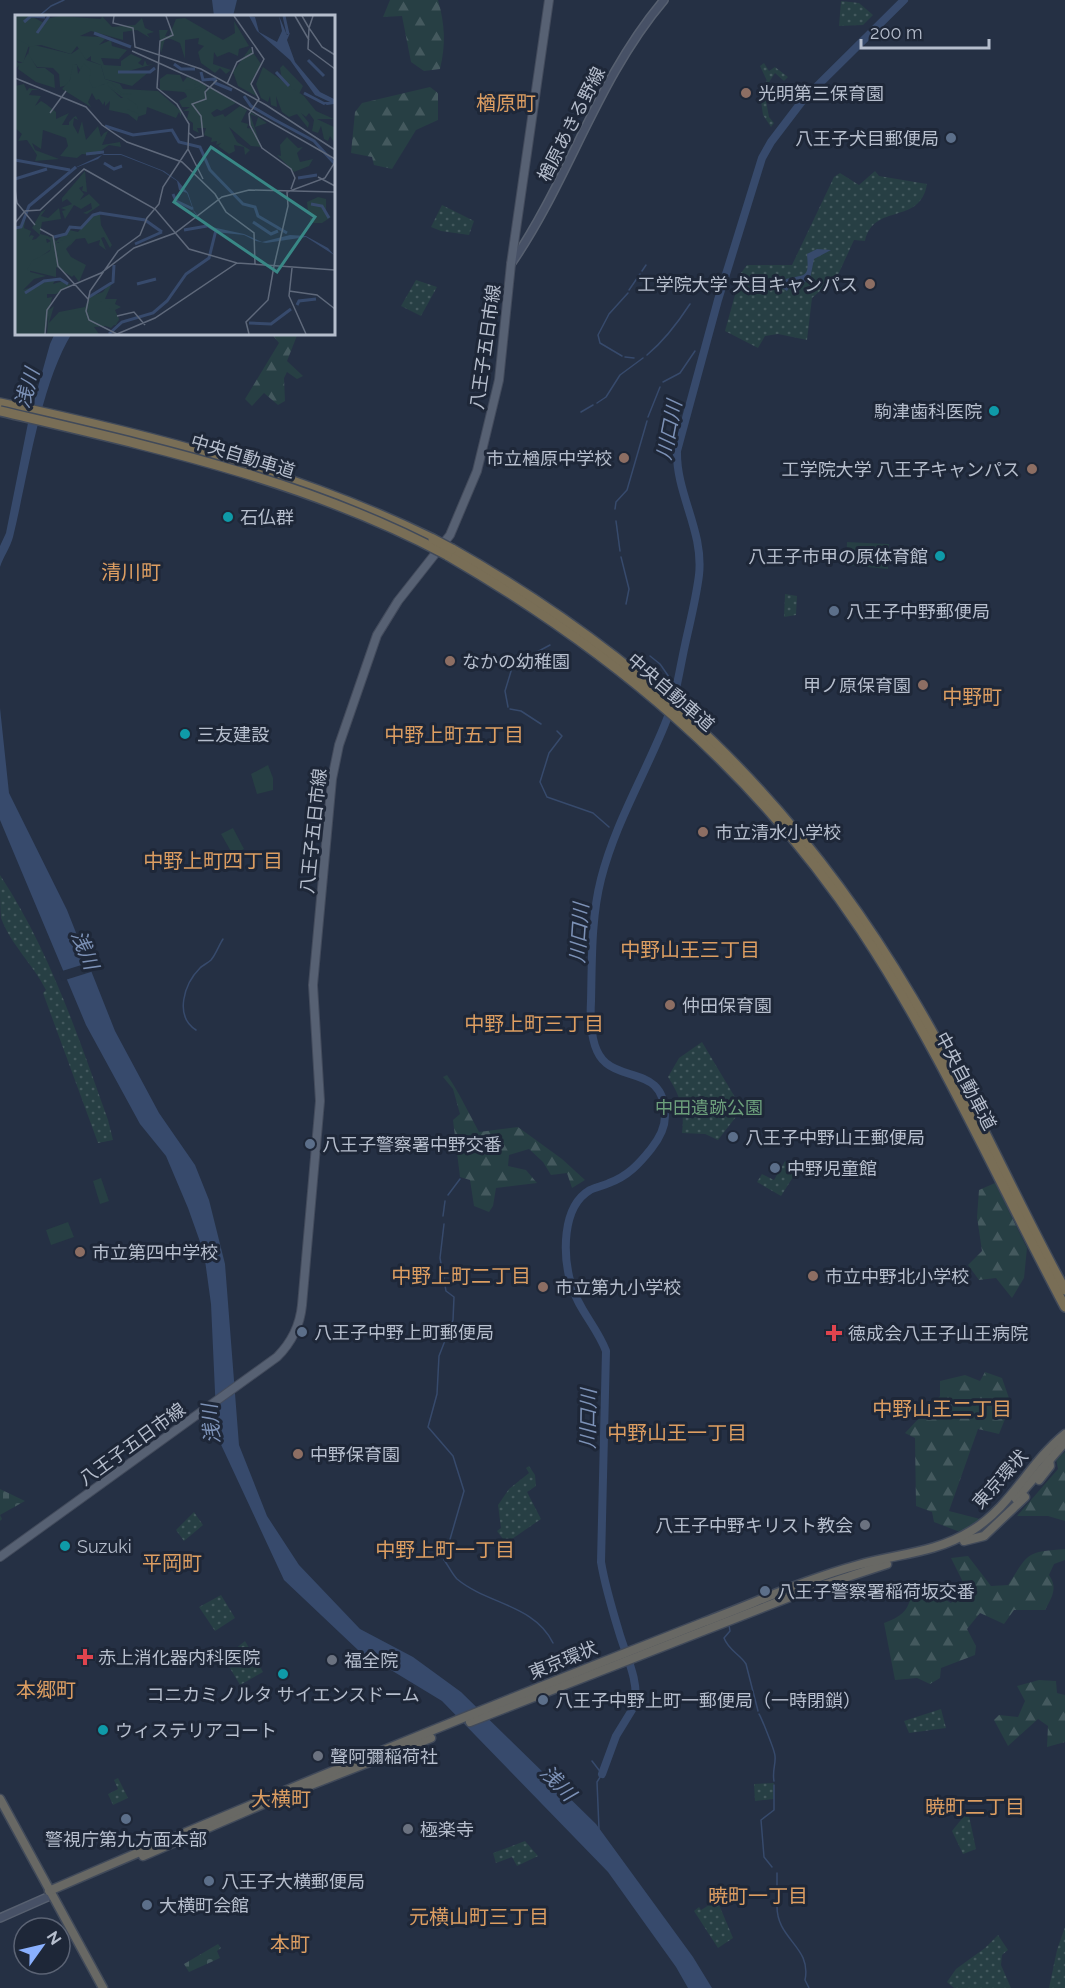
<svg xmlns="http://www.w3.org/2000/svg" width="1065" height="1988" viewBox="0 0 1065 1988" font-family="Raleway,'Noto Sans JP',sans-serif">
	<style>
		.grass { fill: #273f44 }
		.forest { fill: url(#forest-firs) }
		.cemetery { fill: url(#cemetery-stones) }
		.park { fill: url(#park-dots) }
		.water { fill: #374a6c }
		.pier { fill: #253044 }
		.lines { fill: none; stroke-linecap: round; stroke-linejoin: round }
		.stream { stroke: #374a6c; stroke-width: 1.5 }
		.river { stroke: #374a6c; stroke-width: 8 }
		.secondary-casing { stroke: #576070; stroke-width: 10 }
		.primary-casing { stroke: #434b5c; stroke-width: 10 }
		.trunk-casing { stroke: #414a5a; stroke-width: 11 }
		.motorway-casing { stroke: #414a5a; stroke-width: 12 }
		.secondary { stroke: #475166; stroke-width: 7 }
		.primary { stroke: #576173; stroke-width: 8 }
		.trunk { stroke: #686864; stroke-width: 8 }
		.motorway { stroke: #796e56; stroke-width: 9 }
		.motorway-bridge-casing { stroke: #414a5a; stroke-width: 12; stroke-linecap: butt }
		.motorway-bridge { stroke: #796e56; stroke-width: 9 }
		.education-dot { fill: #8d6e63; stroke: #1e2738; stroke-width: 2 }
		.service-dot { fill: #5c6f8a; stroke: #1e2738; stroke-width: 2 }
		.culture-dot { fill: #0f9aa8; stroke: #1e2738; stroke-width: 2 }
		.health-dot { fill: #e0444e; stroke: #1e2738; stroke-width: 2 }
		.worship-dot { fill: #6b7280; stroke: #1e2738; stroke-width: 2 }
		.labels { text-anchor: middle; dominant-baseline: central; stroke-width: 6; stroke-linejoin: round; paint-order: stroke }
		.poi-label { font-size: 18px; fill: #b6becd; stroke: #1e2738; text-anchor: start }
		.street-label { font-size: 18px; fill: #b6becd; stroke: #1e2738 }
		.park-label { font-size: 18px; fill: #6c9f7b; stroke: #1e2738 }
		.neighbourhood-label { font-size: 20px; fill: #dd9e62; stroke: #1e2738 }
		.water-label { font-size: 20px; font-style: italic; fill: #7c91b6; stroke: #1e2738 }
		.inset-river { fill: none; stroke: #374a6c; stroke-width: 3 }
		.inset-road { fill: none; stroke: #5f697b; stroke-width: 1.5 }
		.view { fill: #398886; fill-opacity: 0.15; stroke: #398886; stroke-width: 3 }
		.inset-edge { fill: none; stroke: #b6becd; stroke-width: 3 }
	</style>
	<defs>
		<pattern id="forest-firs" width="22" height="20" patternUnits="userSpaceOnUse" patternTransform="scale(1.5)"><rect width="22" height="20" fill="#273f44"/><path d="M5 1l3.5 6h-7zM16 11l3.5 6h-7z" fill="#44595e"/></pattern>
		<pattern id="cemetery-stones" width="16" height="16" patternUnits="userSpaceOnUse" patternTransform="scale(1.5)"><rect width="16" height="16" fill="#273f44"/><path d="M2 7V4a2 2 0 0 1 4 0v3zM10 15v-3a2 2 0 0 1 4 0v3z" fill="#44595e"/></pattern>
		<pattern id="park-dots" width="8" height="8" patternUnits="userSpaceOnUse" patternTransform="scale(1.5)"><rect width="8" height="8" fill="#273f44"/><path d="M2 2h.1M6 6h.1" fill="none" stroke="#44595e" stroke-width="1.8" stroke-linecap="round"/></pattern>
	</defs>
	<rect width="100%" height="100%" fill="#253044"/>
	<g class="grass">
		<path d="M847 542 889 544 888 569 846 565Z"/>
		<path d="M268 765 273 778V790L257 794 251 774Z"/>
		<path d="M233 828 244 849 233 855 221 834Z"/>
		<path d="M101 1178 109 1201 100 1204 93 1181Z"/>
		<path d="M68 1222 74 1237 51 1245 46 1230Z"/>
	</g>
	<g class="forest">
		<path d="M390 0H438C445 25 446 44 440 69L424 71 411 62 402 16 383 17Z"/>
		<path d="M430 87 438 93V120L416 130 392 169 374 165 372 157 351 153 355 112 362 103Z"/>
		<path d="M271 333H298L287 361 303 376 297 379 287 372 284 378 285 401 278 405 264 393 252 406 245 399 279 343Z"/>
		<path d="M447 1075C460 1094 468 1112 479 1132L518 1127 562 1159 585 1180 572 1188 567 1173 551 1175 543 1162 529 1149 509 1155 508 1166 526 1170 537 1183 496 1188 493 1206 489 1212 474 1206 470 1180 460 1177 453 1120 460 1114 453 1089 443 1077Z"/>
		<path d="M995 1183 1027 1248 1024 1278 1012 1298 996 1278 979 1280 968 1265 982 1251 977 1217 979 1190Z"/>
		<path d="M985 1372 1002 1378 1011 1404 999 1434 978 1429 949 1511 980 1519 960 1532 934 1522 932 1512 916 1506 915 1438 905 1433 940 1396V1381L965 1375 980 1381Z"/>
		<path d="M1065 1452V1521L1048 1516H1017L1058 1469 1056 1459Z"/>
		<path d="M1065 1549V1560L1054 1564 1049 1575C1058 1588 1052 1597 1045 1610H1014L1004 1624 980 1613 967 1629 976 1646 975 1655 941 1668 940 1678 930 1684 917 1678 895 1680 884 1623C906 1615 911 1607 912 1584L923 1586 951 1603 964 1584 951 1558 968 1556 991 1586 1008 1585C1029 1553 1025 1552 1065 1549Z"/>
		<path d="M1039 1680 1056 1681 1057 1693 1065 1695V1742L1047 1747 1048 1726 1038 1719 1008 1746 994 1720 999 1715 1018 1717 1025 1701 1017 1686Z"/>
	</g>
	<g class="cemetery">
		<path d="M0 1489 25 1501 0 1515 2 1519 0 1521Z"/>
		<path d="M218 1944 221 1948 217 1951 220 1958 189 1972 184 1964Z"/>
	</g>
	<g class="park">
		<path d="M841 1 859 3 873 15 863 25 839 26Z"/>
		<path d="M764 63 769 71 775 67 788 77 784 81 775 73 764 90 769 117 774 123 771 127 763 115 759 87 767 81 760 66Z"/>
		<path d="M875 171 879 176 927 184C920 226 874 202 865 241L854 240 838 275 812 298 807 340 778 334 765 336 758 348 725 331 741 273 747 265H792L834 177 840 173 859 185Z"/>
		<path d="M442 205 474 221 469 235 441 231 431 227Z"/>
		<path d="M416 280 437 287 421 316 401 306Z"/>
		<path d="M785 594 797 596 796 615 784 617Z"/>
		<path d="M0 875C50 951 78 1036 108 1120L113 1140 98 1143 43 993 46 990C33 964 11 945 1 918 0 906 0 888 0 875Z"/>
		<path d="M702 1042 742 1109 718 1140 705 1134 682 1133C685 1111 680 1095 668 1077L679 1058Z"/>
		<path d="M785 1161 795 1174 781 1196 757 1182 762 1174 774 1180Z"/>
		<path d="M529 1466 535 1475 536 1486 527 1492 541 1519 506 1543 497 1531 501 1528 498 1505 509 1489 529 1473 526 1468Z"/>
		<path d="M194 1512 203 1525 184 1541 176 1530Z"/>
		<path d="M221 1595 235 1618 215 1631 199 1607Z"/>
		<path d="M245 1641 263 1672 240 1685 224 1658Z"/>
		<path d="M941 1709 946 1728 909 1733 904 1721Z"/>
		<path d="M118 1778 128 1798 113 1805 108 1794 118 1789 114 1780Z"/>
		<path d="M774 1783V1799L755 1801 754 1784Z"/>
		<path d="M968 1811 976 1849 963 1854 952 1831Z"/>
		<path d="M525 1841 538 1856 517 1866 512 1857 496 1863 493 1853Z"/>
		<path d="M717 1900 733 1938 718 1948 694 1911 699 1907 701 1910Z"/>
		<path d="M1065 1927V1988H1049L1057 1950Z"/>
		<path d="M998 1935 1008 1950 1002 1955 1001 1965 1011 1988H954L947 1982 956 1969 985 1948Z"/>
	</g>
	<g class="water">
		<path d="M212 0H237L233 16H214Z"/>
		<path d="M817 249 831 250 814 259 810 279 803 283 793 281 787 291 782 288V284L786 279C807 274 809 278 807 254Z"/>
		<path d="M55 333H72C40 385 28 476 13 537 10 548 3 557 0 567V546L6 533 28 423 50 344Z"/>
		<path d="M0 708 9 793 67 910 115 1031 159 1113 195 1165 209 1200 225 1264 239 1445 267 1516 299 1565 360 1629 413 1657 461 1692 596 1824 693 1957 712 1988H688L676 1967 608 1872 442 1701 358 1650 284 1580 217 1436 211 1304 204 1253 188 1208 166 1156 140 1124 86 1025 0 820Z"/>
	</g>
	<path class="pier" d="M91 962 94 971 62 981 59 972Z"/>
	<g class="lines">
		<g class="stream">
			<path d="M39 16 51 6 64 0"/>
			<path d="M642 271 646 265"/>
			<path d="M629 290 640 274"/>
			<path d="M647 355C665 340 677 324 690 304"/>
			<path d="M622 356 600 343 598 335 609 314 628 293"/>
			<path d="M625 357 634 358"/>
			<path d="M663 382 680 373 695 351"/>
			<path d="M597 403 606 397 620 375 643 358"/>
			<path d="M581 412 593 405"/>
			<path d="M648 417 660 387"/>
			<path d="M615 509 616 502 627 490 647 421"/>
			<path d="M616 521 620 551"/>
			<path d="M621 557 629 589 626 604"/>
			<path d="M650 656 660 664 669 677"/>
			<path d="M513 665 550 645"/>
			<path d="M508 707 505 691 512 668"/>
			<path d="M510 709 521 711 541 724"/>
			<path d="M557 731 562 736 549 753 540 782 547 797 593 813 609 827"/>
			<path d="M196 1030C174 1016 184 984 200 968 203 965 208 963 211 960 216 954 219 945 223 939"/>
			<path d="M448 1195 460 1179"/>
			<path d="M443 1216 445 1201"/>
			<path d="M444 1224 440 1258 446 1291 454 1297 453 1320 439 1356 437 1394 428 1427 453 1456 464 1491 444 1560C448 1565 452 1574 457 1579 487 1604 535 1605 553 1643"/>
			<path d="M729 1625 730 1631 724 1638C729 1651 740 1654 746 1664L758 1711"/>
			<path d="M759 1714C761 1717 775 1751 775 1756 776 1764 772 1771 774 1781"/>
			<path d="M592 1761 602 1774 597 1782 599 1829"/>
			<path d="M772 1867 764 1857 761 1820 774 1810V1785"/>
			<path d="M777 1873V1902"/>
			<path d="M777 1905C776 1940 812 1946 805 1980L809 1988"/>
		</g>
		<path class="river" d="M602 1774 616 1736 635 1705C639 1680 626 1656 619 1632 612 1609 605 1586 601 1562L606 1351C597 1327 578 1309 571 1284 563 1256 561 1207 590 1190 596 1187 603 1186 609 1183 628 1176 639 1164 651 1149 659 1139 665 1128 665 1116 665 1069 627 1081 606 1063 590 1050 590 1020 591 1001 592 961 591 918 601 879 615 824 644 776 665 724 676 698 679 672 685 645 690 622 696 599 699 575 704 531 676 494 677 451L718 300 762 158 771 142 803 100 904 0"/>
		<defs>
			<g id="secondary">
				<path d="M511 264C569 180 597 79 664 0"/>
				<path d="M0 1918 52 1895"/>
			</g>
			<path id="primary" d="M0 1557 277 1357C291 1343 300 1326 302 1305L320 1101 313 985 332 779 339 745 377 635 398 601 450 535 477 471 499 380 511 264 549 0"/>
			<g id="trunk">
				<path d="M1039 1480 1050 1466 1049 1459H1045"/>
				<path d="M1016 1499 1065 1442"/>
				<path d="M964 1541 984 1536 1025 1497"/>
				<path d="M470 1722 808 1590 887 1564"/>
				<path d="M0 1799 103 1988"/>
				<path d="M143 1856 270 1801 431 1738"/>
				<path d="M49 1891C266 1797 484 1708 704 1622 755 1603 806 1579 858 1565 896 1554 936 1553 971 1531 1011 1507 1029 1463 1065 1434"/>
			</g>
			<g id="motorway">
				<path d="M0 403C150 435 296 472 433 539"/>
				<path d="M452 549C650 661 796 801 912 997 969 1092 1012 1193 1065 1290"/>
				<path d="M447 555C614 652 753 768 861 930 940 1049 998 1181 1065 1307"/>
			</g>
		</defs>
		<use href="#secondary" class="secondary-casing"/>
		<use href="#primary" class="primary-casing"/>
		<use href="#trunk" class="trunk-casing"/>
		<use href="#motorway" class="motorway-casing"/>
		<use href="#secondary" class="secondary"/>
		<use href="#primary" class="primary"/>
		<use href="#trunk" class="trunk"/>
		<use href="#motorway" class="motorway"/>
		<defs>
			<g id="motorway-bridge">
				<path d="M0 411C153 447 307 480 447 555"/>
				<path d="M433 539 452 549"/>
			</g>
		</defs>
		<use href="#motorway-bridge" class="motorway-bridge-casing"/>
		<use href="#motorway-bridge" class="motorway-bridge"/>
	</g>
	<g class="education-dot">
		<circle cx="746" cy="93" r="6"/>
		<circle cx="870" cy="284" r="6"/>
		<circle cx="624" cy="458" r="6"/>
		<circle cx="1032" cy="469" r="6"/>
		<circle cx="450" cy="661" r="6"/>
		<circle cx="923" cy="685" r="6"/>
		<circle cx="703" cy="832" r="6"/>
		<circle cx="670" cy="1005" r="6"/>
		<circle cx="80" cy="1252" r="6"/>
		<circle cx="813" cy="1276" r="6"/>
		<circle cx="543" cy="1287" r="6"/>
		<circle cx="298" cy="1454" r="6"/>
	</g>
	<g class="service-dot">
		<circle cx="951" cy="138" r="6"/>
		<circle cx="834" cy="611" r="6"/>
		<circle cx="733" cy="1137" r="6"/>
		<circle cx="310" cy="1144" r="6"/>
		<circle cx="775" cy="1168" r="6"/>
		<circle cx="302" cy="1332" r="6"/>
		<circle cx="765" cy="1591" r="6"/>
		<circle cx="543" cy="1700" r="6"/>
		<circle cx="126" cy="1819" r="6"/>
		<circle cx="209" cy="1881" r="6"/>
		<circle cx="147" cy="1905" r="6"/>
	</g>
	<g class="culture-dot">
		<circle cx="994" cy="411" r="6"/>
		<circle cx="228" cy="517" r="6"/>
		<circle cx="940" cy="556" r="6"/>
		<circle cx="185" cy="734" r="6"/>
		<circle cx="65" cy="1546" r="6"/>
		<circle cx="283" cy="1674" r="6"/>
		<circle cx="103" cy="1730" r="6"/>
	</g>
	<g class="health-dot">
		<path d="M831 1324h6v6h6v6h-6v6h-6v-6h-6v-6h6z"/>
		<path d="M82 1648h6v6h6v6h-6v6h-6v-6h-6v-6h6z"/>
	</g>
	<g class="worship-dot">
		<circle cx="865" cy="1525" r="6"/>
		<circle cx="332" cy="1660" r="6"/>
		<circle cx="318" cy="1756" r="6"/>
		<circle cx="408" cy="1829" r="6"/>
	</g>
	<g class="labels">
		<g class="poi-label">
			<text x="758" y="93">光明第三保育園</text>
			<text x="939" y="138" text-anchor="end">八王子犬目郵便局</text>
			<text x="858" y="284" text-anchor="end">工学院大学 犬目キャンパス</text>
			<text x="982" y="411" text-anchor="end">駒津歯科医院</text>
			<text x="612" y="458" text-anchor="end">市立楢原中学校</text>
			<text x="1020" y="469" text-anchor="end">工学院大学 八王子キャンパス</text>
			<text x="240" y="517">石仏群</text>
			<text x="928" y="556" text-anchor="end">八王子市甲の原体育館</text>
			<text x="846" y="611">八王子中野郵便局</text>
			<text x="462" y="661">なかの幼稚園</text>
			<text x="911" y="685" text-anchor="end">甲ノ原保育園</text>
			<text x="197" y="734">三友建設</text>
			<text x="715" y="832">市立清水小学校</text>
			<text x="682" y="1005">仲田保育園</text>
			<text x="745" y="1137">八王子中野山王郵便局</text>
			<text x="322" y="1144">八王子警察署中野交番</text>
			<text x="787" y="1168">中野児童館</text>
			<text x="92" y="1252">市立第四中学校</text>
			<text x="825" y="1276">市立中野北小学校</text>
			<text x="555" y="1287">市立第九小学校</text>
			<text x="314" y="1332">八王子中野上町郵便局</text>
			<text x="848" y="1333">徳成会八王子山王病院</text>
			<text x="310" y="1454">中野保育園</text>
			<text x="853" y="1525" text-anchor="end">八王子中野キリスト教会</text>
			<text x="77" y="1546">Suzuki</text>
			<text x="777" y="1591">八王子警察署稲荷坂交番</text>
			<text x="98" y="1657">赤上消化器内科医院</text>
			<text x="344" y="1660">福全院</text>
			<text x="283" y="1694" text-anchor="middle">コニカミノルタ サイエンスドーム</text>
			<text x="555" y="1700">八王子中野上町一郵便局（一時閉鎖）</text>
			<text x="115" y="1730">ウィステリアコート</text>
			<text x="330" y="1756">聲阿彌稲荷社</text>
			<text x="420" y="1829">極楽寺</text>
			<text x="126" y="1839" text-anchor="middle">警視庁第九方面本部</text>
			<text x="221" y="1881">八王子大横郵便局</text>
			<text x="159" y="1905">大横町会館</text>
		</g>
		<g class="street-label">
			<text transform="translate(571 124) rotate(-63)">楢原あきる野線</text>
			<text transform="translate(485 347) rotate(-82)">八王子五日市線</text>
			<text transform="translate(243 456) rotate(17)">中央自動車道</text>
			<text transform="translate(671 692) rotate(41)">中央自動車道</text>
			<text transform="translate(313 831) rotate(-84)">八王子五日市線</text>
			<text transform="translate(966 1081) rotate(62)">中央自動車道</text>
			<text transform="translate(132 1444) rotate(-36)">八王子五日市線</text>
			<text transform="translate(1000 1479) rotate(-48)">東京環状</text>
			<text transform="translate(563 1660) rotate(-22)">東京環状</text>
		</g>
		<g class="park-label">
			<text x="709" y="1107">中田遺跡公園</text>
		</g>
		<g class="neighbourhood-label">
			<text x="506" y="103">楢原町</text>
			<text x="131" y="572">清川町</text>
			<text x="972" y="697">中野町</text>
			<text x="454" y="735">中野上町五丁目</text>
			<text x="213" y="861">中野上町四丁目</text>
			<text x="690" y="950">中野山王三丁目</text>
			<text x="534" y="1024">中野上町三丁目</text>
			<text x="461" y="1276">中野上町二丁目</text>
			<text x="942" y="1409">中野山王二丁目</text>
			<text x="677" y="1433">中野山王一丁目</text>
			<text x="445" y="1550">中野上町一丁目</text>
			<text x="172" y="1563">平岡町</text>
			<text x="46" y="1690">本郷町</text>
			<text x="281" y="1799">大横町</text>
			<text x="975" y="1807">暁町二丁目</text>
			<text x="758" y="1896">暁町一丁目</text>
			<text x="479" y="1917">元横山町三丁目</text>
			<text x="290" y="1944">本町</text>
		</g>
		<g class="water-label">
			<text transform="translate(27 388) rotate(-74)">浅川</text>
			<text transform="translate(669 430) rotate(-79)">川口川</text>
			<text transform="translate(579 933) rotate(-86)">川口川</text>
			<text transform="translate(85 950) rotate(68)">浅川</text>
			<text transform="translate(588 1419) rotate(-89)">川口川</text>
			<text transform="translate(211 1424) rotate(-95)">浅川</text>
			<text transform="translate(558 1783) rotate(46)">浅川</text>
		</g>
	</g>
	<g transform="translate(15 15)">
		<rect width="320" height="320" fill="#253044"/>
		<path d="M15 29 56 39 65 33 71 45 86 50 90 64 105 69 108 74 143 76 166 96V102L164 97 161 103 132 92 131 99 122 102 111 96 112 91H119L89 69 79 75 61 49 53 70 45 72 44 59 38 53 22 52 13 40ZM152 59 165 60 168 67 172 62 180 65 189 70 191 79 208 84 207 87 180 88 169 77 145 75V64Z" fill="#273f44"/>
		<path d="M1 1H16L29 8 30 4 45 1 86 4 87 1 97 12 120 10 127 3 130 13 139 17 132 19 135 23 122 15 108 17V25L76 16 65 21 86 22 90 24 84 30 96 25 97 31 112 35 104 44 86 43 89 50 106 51V46L116 39 127 44 123 48 128 51 130 45 132 50 139 49 110 57 135 56 117 71 90 64 86 50 76 46V41L71 45 62 31 56 39 26 30 13 32 0 23ZM170 3 208 25 220 18 219 6 234 31 224 34 223 41 214 37 202 42 199 37 198 49 216 55 211 59 205 53 200 58 186 48 183 37 189 31 183 29 184 23 170 25V44L165 28 156 24H150L146 38 144 15H153L150 21H154L161 4ZM235 33 246 49 236 67 243 82 223 71 218 57ZM13 38 22 53H30L39 60 40 73 21 67 3 54 4 50 0 55V42L3 48H7ZM69 48 76 56 74 65 78 73 95 67 107 78 117 79 107 80 92 70 106 83H112L122 90 123 94H112L124 99 122 106 113 99 94 95 95 86 90 91V86L88 90 84 84 81 85 77 78 73 87 76 92 47 74 55 65 58 49 62 50 63 59ZM248 52 289 81 301 96 319 104H302L319 112V127L315 121 313 126 309 124 306 111 303 118 297 116 299 105 294 98 291 102 286 98 294 108 293 113 282 99 274 102 267 97 261 81 262 92 256 90 255 81 253 87 246 83 241 69ZM181 65 192 71 190 76 194 72 221 88 206 96 202 94 196 98 199 102 208 99 210 102 225 91 232 95 226 107 233 109 232 113 239 114 235 110 234 100 236 97 252 108 240 112 243 102 235 99 246 132 236 131 214 112 222 127 235 135 230 140 229 132 219 130 220 136 214 139 203 131 206 128 201 130 202 126 196 127 197 123 189 120 191 113H182L184 118 178 115V108L172 104 174 96H168L175 92H167L164 86 172 82 170 75 185 74 188 69 179 74ZM9 69 12 76 14 73 24 75H17L14 80 26 81 20 91 26 86 31 89 41 97V104L54 98 47 110H54V107L59 102 61 101 63 105 59 103 58 110 63 119 67 106 71 125 83 111 86 122 89 118 93 116 87 130 105 127 106 132 94 130 80 140 67 139 62 143 45 141 53 131 51 123 28 115 26 134 17 128 20 135 44 144 20 146 22 140 12 125 3 126 7 119 0 113V71ZM272 122 283 133 288 132 282 138 285 147 298 144 294 151 279 157 262 140 266 141 265 130ZM70 156 72 177 67 176 68 171 64 173 69 179 65 185 74 179 85 190 72 199 68 198 77 194 76 188 66 194 59 190 50 204 47 196 51 195 46 193 57 189 52 184 47 187V183ZM44 193 46 204 27 207 25 219 33 221 35 223 31 224 32 228 36 226 35 235 15 250V257L31 261 19 264 8 275 36 265 41 264 38 269 48 266 56 270 41 279H32V283L37 282 30 319H0V214L10 206 9 213 16 216 14 222 16 220 19 221 17 225 21 224 25 220 17 213 26 197 31 194 26 201 33 203ZM79 199H85L86 210 97 230 95 233 89 222 86 223 91 235 84 230 85 225 73 229 70 223 61 224 53 233 62 218 47 227H40L54 215 63 217ZM94 268H97L90 284H102L100 289 106 292 100 295 104 304 101 310 79 312 84 319H32L34 295 39 291 34 308 44 297 70 292 74 282 88 277Z" fill="#273f44"/>
		<path d="M0 23 14 30 8 48 0 45ZM57 218H62V222L51 234 56 242 71 250 64 267 59 260 57 262 41 252V262L12 255 17 246 35 236 36 226 31 223 37 222 43 228ZM79 280 102 300 104 305 96 313 75 305 71 293 74 282Z" fill="#273f44"/>
		<path d="M268 50 288 71 284 79 267 65 265 53ZM303 182 311 184V197L316 202 307 208H295V203H300L293 198 292 187Z" fill="#273f44"/>
		<path d="M234 1 240 2 244 17 262 27 267 16 264 1 272 20 275 18 272 25 280 47 305 77 319 84V89L312 90 306 87H315L300 80 275 45 242 16ZM89 139H106L149 156 163 166 173 178 179 196 192 211 229 219 247 227 275 220 291 221 313 233 319 240 291 222 251 228 241 226 229 220 200 217 192 212 179 197 172 178 164 175 162 166 147 156 106 140H87L83 144 55 155Z" fill="#374a6c"/>
		<path class="inset-river" d="M269 1 273 19M9 7 16 1 30 2M22 18 34 1M79 18 116 32M293 45 309 61M159 49 166 54H180M103 57H135L140 53M186 57 188 65 200 64V68L217 75M261 57 274 71M289 78 310 89M229 81 236 91 260 105M260 105 299 126 319 148M90 111 118 120 157 115 164 127 185 132 195 155 228 189 240 192 243 201 272 218M71 139 89 137M0 145 55 155M89 148 99 154 107 151M283 163 302 160M0 164 32 154M158 179 161 186 178 194M296 189 307 191 314 203M238 207 256 219 263 216M0 213 6 212 14 191 61 152M169 215 192 211M39 222 51 219 55 212 66 213 78 200 85 198 130 205 147 217M120 229 147 217M122 269 141 264M10 278 29 266 45 264 53 269M74 282 98 267 99 250M282 290 284 286 301 284M234 308 256 309 276 294M94 319 107 307 138 298 152 286 171 259 194 243 201 215"/>
		<path class="inset-road" d="M99 1 98 8 118 13 120 32 186 54 251 90 320 135M219 1 249 44 236 69 244 84 234 99 235 110 247 133 276 154 280 163 276 174M280 1 294 25M287 1 294 13 293 34 320 54M298 1 294 13 307 32 320 40M117 36 184 66 320 144M0 63 71 92 87 110 112 127 167 147 200 179 211 197 239 218 240 249M212 69 222 47 238 38 237 32M35 98 51 76M174 118 180 123 188 121 186 101 177 89 191 84 190 77 202 65M173 134 188 164M303 162 320 171M0 174 2 188 20 210M0 208 10 196 25 195 69 154 140 194 174 234 222 248M25 214 38 221 43 251 73 284M259 251 273 191 272 177 310 163 320 147M277 253 274 281 291 319M274 276 302 280 320 294M102 301 119 297 130 310M30 319 32 295 46 275 86 258 119 233 160 218 207 182 234 175 320 177M102 319 74 305 71 296 75 276 103 236 125 220 132 203 144 189 148 172 173 134 174 109 162 89 142 73 145 26 158 20 151 1M102 319 140 303 222 248 320 255M234 319 231 307 253 285 259 251"/>
		<path class="view" d="M196 132 300 202 262 257 159 187Z"/>
		<rect width="320" height="320" class="inset-edge"/>
	</g>
	<g transform="translate(42 1946) rotate(56)"><circle r="28" fill="#1e2738" stroke="#5b6374" stroke-width="1.5"/>
	<path d="M0-4.5L10 22L0 15L-10 22Z" fill="#8ab0fe"/>
	<text y="-9" font-size="16" font-weight="bold" text-anchor="middle" fill="#b6becd">N</text>
	</g>
	<path d="M861 39v9h128v-9" fill="none" stroke="#b6becd" stroke-width="3"/>
	<text x="870" y="39" font-size="18" fill="#b6becd" stroke="#1e2738" stroke-width="4.5" paint-order="stroke">200 m</text>
</svg>
